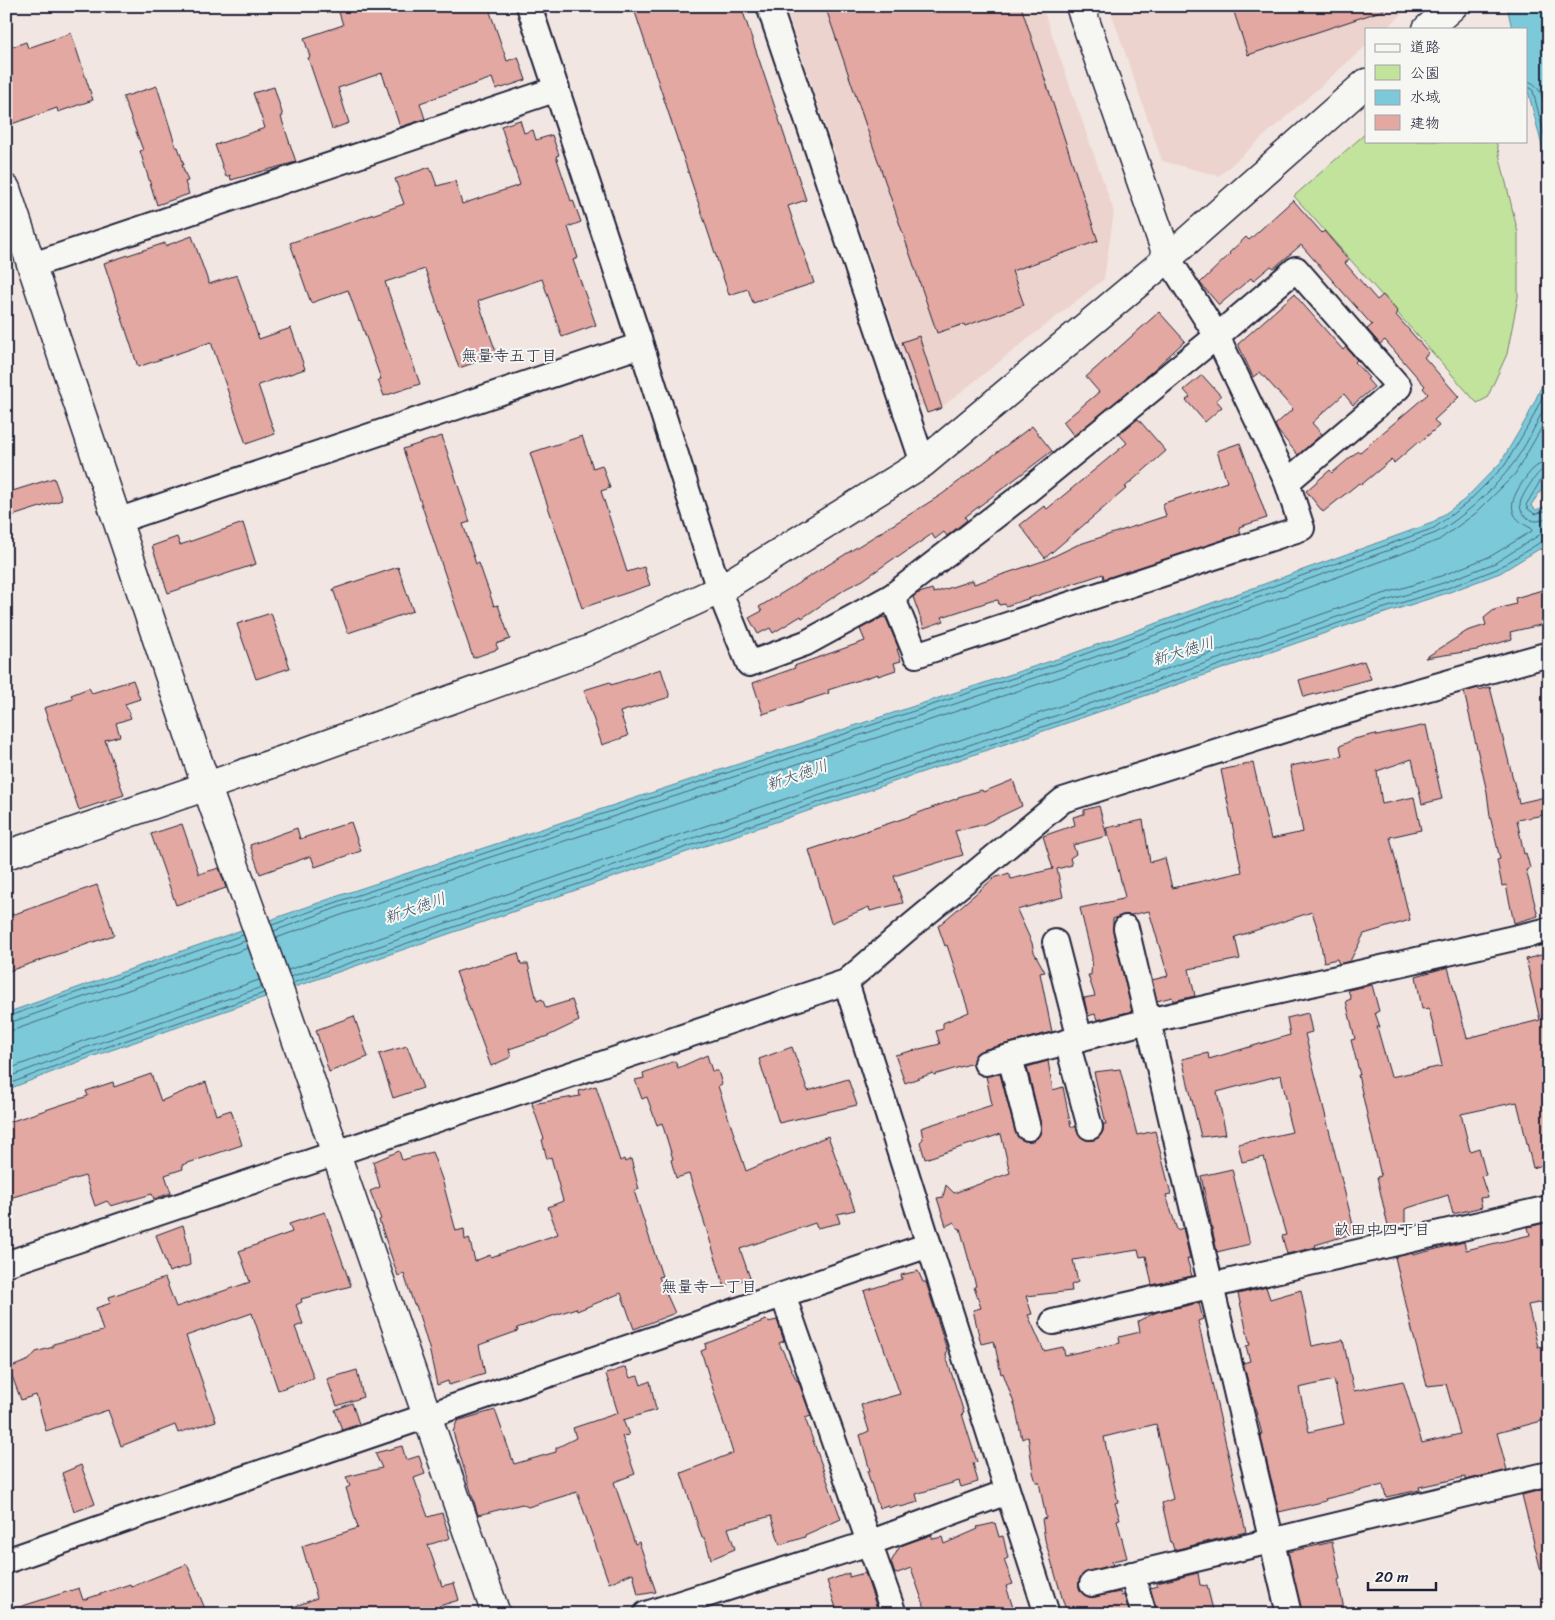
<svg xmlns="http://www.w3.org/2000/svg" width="1555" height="1620" viewBox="0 0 1555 1620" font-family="Sriracha,'Klee One',sans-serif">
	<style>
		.built { fill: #edd3ce }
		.green { fill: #c2e39b; stroke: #72826b }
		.water { fill: #7ccad9; stroke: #58879a }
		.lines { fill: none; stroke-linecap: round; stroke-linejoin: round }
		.shore { stroke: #46657a; stroke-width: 1 }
		.building { fill: #e2a8a1; stroke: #22223b; fill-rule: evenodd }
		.street-casing { stroke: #22223b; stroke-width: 28 }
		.secondary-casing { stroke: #22223b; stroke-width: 31 }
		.street { stroke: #f6f6f2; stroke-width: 24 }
		.secondary { stroke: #f6f6f2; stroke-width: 28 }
		.labels { text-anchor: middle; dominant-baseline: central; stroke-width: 4; stroke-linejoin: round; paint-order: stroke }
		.neighbourhood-label { font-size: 16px; fill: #22223b; stroke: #f6f6f2 }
		.water-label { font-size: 16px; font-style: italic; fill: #3d546a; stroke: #f6f6f2 }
	</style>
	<rect width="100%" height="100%" fill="#f2e6e2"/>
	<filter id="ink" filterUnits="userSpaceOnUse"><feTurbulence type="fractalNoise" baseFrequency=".02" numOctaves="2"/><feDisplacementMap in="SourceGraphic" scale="10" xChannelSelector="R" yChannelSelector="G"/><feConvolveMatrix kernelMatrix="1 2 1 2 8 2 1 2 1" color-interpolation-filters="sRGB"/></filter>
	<g filter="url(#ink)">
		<g class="built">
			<path d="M785 6H1042L1114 212 1104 279 942 407 920 406Z"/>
			<path d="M1109 6H1411L1386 29H1366V46L1219 176 1162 161Z"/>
		</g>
		<path class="green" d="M1366 133V141H1496L1518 233V297L1507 354 1487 398 1477 403 1294 196Z"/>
		<g class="water">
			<path d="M1507 6H1549V183L1542 146 1526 83V29H1512Z"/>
			<path d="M1549 362V479L1531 505 1536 510 1549 505V543L1500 573 1447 593 1357 622 1058 726 640 868 94 1056 6 1090V1013L338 896 1066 656 1432 523 1464 500 1501 462 1528 416 1544 381Z"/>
		</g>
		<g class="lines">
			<g class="shore">
				<path d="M1526 81C1544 82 1545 112 1549 126"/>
				<path d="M1526 87 1531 88 1533 91 1549 154"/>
				<path d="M1549 470C1545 470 1544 469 1541 471 1536 474 1520 498 1520 504 1519 512 1529 522 1538 521 1542 520 1545 518 1549 516"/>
				<path d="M1549 476 1542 478 1526 505 1528 509 1535 514 1549 510"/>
				<path d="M272 925 340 901 1068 660 1434 528 1467 503 1505 465 1532 419 1549 382"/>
				<path d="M274 931 342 906 1070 666 1436 533C1462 518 1491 492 1509 469 1524 451 1539 419 1549 397"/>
				<path d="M276 938 344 914 1072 673 1439 540 1476 513 1515 474 1549 415"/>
				<path d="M288 970 634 850 1052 709 1351 604 1441 576 1491 556 1532 531 1531 528C1507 517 1509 502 1522 483 1529 473 1535 463 1549 462"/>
				<path d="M290 977 637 857 1055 716 1354 611 1443 583 1495 563 1541 534 1549 533"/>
				<path d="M292 983 639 863 1057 722 1356 617 1445 589 1497 569 1544 540 1549 539"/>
				<path d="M6 1017 243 935"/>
				<path d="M6 1024 245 941"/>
				<path d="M6 1031 14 1030 248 948"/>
				<path d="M6 1070 88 1039 259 980"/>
				<path d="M6 1078 90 1046 262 987"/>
				<path d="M6 1085 92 1052 264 993"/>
			</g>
		</g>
		<g class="building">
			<path d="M337 6H488L507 61 518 57 526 80 502 88 501 87 496 89 492 78 420 103 425 119 400 127 382 73 338 88 349 123 332 129 308 58 310 57 304 38 343 25Z"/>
			<path d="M633 6H741L806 200 788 206 814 283 753 303 748 289 729 295Z"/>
			<path d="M825 6H1021L1098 241 1012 271 1024 305 965 326 964 324 937 333Z"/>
			<path d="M1232 6H1384V10L1248 55Z"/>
			<path d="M71 33 93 100 58 112 57 108 6 126V49L26 42 28 48Z"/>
			<path d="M157 86 176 147H178L184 165H182L188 181 185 182 189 194 157 205 140 151 143 150 123 97Z"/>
			<path d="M274 87 283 116 281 117 296 162 231 180 230 175 226 177 215 145 265 128 253 93Z"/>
			<path d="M520 120 524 133 533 130 536 140 552 135 559 155 556 156 571 201 573 200 581 222 568 227 578 258 573 260 596 325 562 337 542 279 478 301 497 355 459 368 425 269 385 282 420 384 384 396 378 380 381 379 360 320 359 321 348 290 311 303 290 243 404 204 395 179 430 167 437 186 455 181 462 204 520 185 501 126Z"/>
			<path d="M1293 200 1322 233 1324 231 1349 260 1345 263 1377 300 1383 295 1398 312 1396 315 1429 353 1424 357 1459 397 1434 420 1439 426 1419 443 1418 442 1394 463 1391 460 1361 485 1359 483 1323 512 1306 491 1330 470 1332 473 1358 451 1359 453 1428 394 1423 388 1425 386 1385 340 1380 344 1367 329 1372 325 1301 245 1274 268 1271 266 1253 281 1251 278 1219 305 1200 283 1230 254 1229 253 1246 237 1249 240Z"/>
			<path d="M192 236 209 284 237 275 259 339 291 328 305 369 258 385 275 434 246 444 211 342 138 367 104 263 165 243V246Z"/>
			<path d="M1294 294 1343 350 1346 347 1357 360 1355 362 1369 378 1367 379 1374 387 1353 405 1344 394 1312 423 1322 434 1298 455 1278 431 1275 425 1293 409 1260 372 1253 377 1238 344Z"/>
			<path d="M1159 312 1185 341 1140 382 1074 436 1063 422 1099 392 1086 377Z"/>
			<path d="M919 336 942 408 927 413 902 342Z"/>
			<path d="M1202 375 1221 396 1216 400 1222 407 1205 422 1186 400 1190 397 1184 390Z"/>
			<path d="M1138 419 1166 451 1125 487 1127 488 1045 558 1020 525 1044 506 1047 509 1127 443 1119 434Z"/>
			<path d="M1032 426 1052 451 965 517 967 520 947 536 944 532 935 539 932 534 897 558 896 557 863 580 847 588 802 618 801 616 773 633 770 628 758 634 749 618 762 611 759 607 807 578 941 495Z"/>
			<path d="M442 436 470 522 463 524 476 564 479 563 494 606 498 605 510 639 496 644 498 649 473 658 403 449Z"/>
			<path d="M582 436 593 468 602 465 610 488 601 491 627 572 644 567 650 585 582 608 530 453Z"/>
			<path d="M1240 443 1267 518 1239 527 1241 534 1104 579 1103 574 1006 606 1005 604 999 605 998 600 991 601 942 617 944 621 924 628 913 597 916 594 932 589 934 593 973 580 974 584 1046 560 1077 545 1166 516 1163 506 1164 503 1227 482 1217 451Z"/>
			<path d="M54 478 62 500 6 518V493Z"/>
			<path d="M243 523 256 564 168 593 152 546 177 537 180 545Z"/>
			<path d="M398 567 413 611 348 633 333 589Z"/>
			<path d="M1549 588V623L1510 632 1512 639 1477 650 1425 658 1467 631 1486 625 1484 618 1494 610 1516 604 1515 598Z"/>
			<path d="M271 613 290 668 256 679 237 624Z"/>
			<path d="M883 617 886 618 899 649H897L901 661 894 663 896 670 878 676V674L828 690 829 693 763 714 753 683 795 668 794 666 865 641 860 629Z"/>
			<path d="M1364 661 1371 679 1304 697 1299 680Z"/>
			<path d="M661 669 670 697 620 712 628 736 602 745 584 690 610 682 611 685Z"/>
			<path d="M133 680 140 699 125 704 131 718 116 723 120 736 105 740 124 795 79 810 44 708 73 699 71 695 89 688 92 693Z"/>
			<path d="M1490 687 1519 803 1549 796V814L1517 820 1524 854 1526 853 1530 868 1526 870 1538 916 1514 923 1506 885 1502 886 1497 860 1500 859 1490 816 1487 792 1464 692 1478 688 1479 690Z"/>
			<path d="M1426 725 1442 799 1422 804 1412 759 1377 771 1382 804 1414 797 1421 830 1390 837 1410 920 1364 934 1350 961 1339 964 1337 959 1324 962 1319 933 1312 912 1235 937 1240 959 1189 969 1195 996 1173 1001 1172 997 1157 1001 1152 980 1168 976 1149 911 1131 915H1122L1113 919V931L1132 1011 1097 1020 1095 1014 1088 1016 1084 998 1095 996 1088 975H1091L1092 957 1080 908 1123 899 1125 897 1114 853 1106 828 1143 820 1150 862 1165 858 1172 888 1242 872 1221 770 1253 763 1271 839 1303 832 1290 766 1342 756 1340 746 1354 739 1376 734 1377 736Z"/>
			<path d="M1013 780 1022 806 982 825 955 831 963 855 894 876 903 903 870 911 869 907 831 923 809 850 905 818 958 798V797L982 790 983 792Z"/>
			<path d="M1099 806 1107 836 1073 845 1076 854 1070 858 1072 865 1057 869 1063 897 1017 910 1032 943 1034 952 1045 972 1040 973 1052 1032 983 1050 976 1054 973 1063 934 1075 933 1073 905 1083 895 1055 940 1044 936 1031 943 1029V1023L969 1012 947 945 945 946 938 926 994 878 1009 873 1011 879 1053 869 1043 836 1075 825 1073 817 1084 814V810Z"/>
			<path d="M351 822 361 851 315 867 311 856 260 874 250 845 297 828 300 839Z"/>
			<path d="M182 824 199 874 219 868 226 888 176 905 151 834Z"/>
			<path d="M97 885 114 935 6 972V917Z"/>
			<path d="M518 953 521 964H528L537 1001 542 999 546 1008 572 1000 579 1021 548 1036 509 1049 511 1057 491 1066 456 972Z"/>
			<path d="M1549 953V1163L1533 1168 1517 1102 1461 1114 1470 1151 1479 1148 1486 1175 1481 1176 1488 1197 1480 1198 1482 1207 1453 1214 1448 1195 1405 1209V1227L1389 1231 1377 1177 1381 1176 1358 1075H1360L1351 1040 1355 1039 1346 1001 1351 999 1348 990 1372 985 1379 1011 1375 1013 1380 1027H1377L1391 1077 1442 1066 1429 1008 1422 1009 1416 976 1448 967 1467 1038 1540 1020 1526 959Z"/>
			<path d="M1308 1013 1312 1032 1305 1034 1355 1233 1315 1245 1316 1247 1287 1254 1282 1236 1286 1235 1264 1157 1242 1162 1238 1144 1292 1132 1287 1113 1289 1112 1281 1075 1217 1092 1226 1134 1201 1137 1182 1059 1208 1053 1209 1059 1290 1035 1287 1018Z"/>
			<path d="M354 1016 368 1057 329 1072 316 1030Z"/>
			<path d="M407 1046 423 1088 393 1098 379 1054Z"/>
			<path d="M792 1047 808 1091 848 1079 857 1105 779 1123 759 1059Z"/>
			<path d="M707 1055 712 1071H718L722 1084 718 1086 746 1171 828 1136 855 1210 837 1214 840 1223 817 1228 815 1223 740 1249 750 1278 724 1285 689 1174 676 1178 671 1160 673 1159 662 1123 657 1125 647 1097 642 1099 635 1080 644 1078 643 1073 675 1061 678 1068Z"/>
			<path d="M1048 1061 1053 1090 1063 1087 1071 1127H1076L1080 1136 1087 1140H1093L1099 1137 1103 1131V1124H1106L1094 1072 1120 1069 1137 1135 1155 1131 1171 1194 1166 1195 1177 1230 1183 1228 1190 1258 1187 1259 1192 1276 1152 1285 1146 1256 1140 1257 1138 1250 1073 1260 1078 1282 1071 1285 1072 1291 1026 1296 1032 1314 1028 1315 1044 1351 1063 1347 1065 1355 1120 1343 1119 1337 1140 1332 1138 1321 1157 1312 1199 1303 1203 1319 1198 1321 1246 1532 1174 1550 1172 1543H1171L1162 1503 1173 1499 1156 1424 1104 1437 1118 1502 1115 1503 1120 1519 1117 1520 1127 1558 1112 1561 1113 1565 1089 1571 1083 1574 1079 1580V1587L1082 1593 1089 1597H1095L1120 1592 1121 1596 1124 1595 1130 1614H1067L1045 1540 1042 1519 1046 1518 1039 1482H1036L1033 1472 1028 1436 1022 1439 1015 1406 1003 1373 1001 1374 994 1341 981 1344 973 1310 981 1308 974 1287 976 1286 960 1228 958 1229 954 1222 946 1226 937 1198 943 1197 946 1185 954 1193 1010 1173 1001 1134 925 1159 920 1142 923 1139 921 1128 992 1105 986 1076 1000 1074 1015 1131 1018 1137 1025 1141H1032L1037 1138 1041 1132V1125L1027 1067Z"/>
			<path d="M151 1074 161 1101 206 1082 216 1115 231 1110 242 1145 182 1165 183 1169 165 1175 171 1193 154 1199 152 1194 111 1206 107 1201 95 1206 85 1176 6 1199V1123L88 1096 86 1091 113 1082 114 1087Z"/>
			<path d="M596 1086 620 1161 624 1159 625 1162 631 1159 639 1189 634 1191 662 1276 659 1277 675 1313 634 1329 621 1293 577 1311 576 1308 517 1328 518 1331 479 1345 485 1374 449 1385 448 1381 437 1385 429 1348 416 1305H414L404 1274 398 1276 379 1220 381 1219 370 1191 380 1187 373 1162 399 1151 402 1160 432 1152 442 1179 456 1231 464 1229 465 1240 469 1238 475 1261 490 1255 491 1257 558 1234 548 1207 563 1201 551 1157 547 1159 542 1140 544 1139 532 1104 580 1096 579 1091Z"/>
			<path d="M1232 1169 1250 1244 1217 1252 1201 1176Z"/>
			<path d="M325 1212 351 1286 301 1299 302 1302 296 1305 303 1324 295 1327 314 1378 278 1390 252 1313 186 1336 216 1421 178 1433 175 1425 121 1446 108 1410 46 1431 36 1395 21 1400 9 1368 29 1360 36 1352 53 1347V1344L103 1331 96 1308 111 1303 109 1297 165 1278 176 1307 250 1282 239 1251 292 1232 289 1224Z"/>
			<path d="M1549 1222V1301L1528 1305 1538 1347 1549 1345V1419L1497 1433 1507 1470 1465 1480V1477L1419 1487 1420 1490 1386 1497 1383 1485 1325 1499 1326 1501 1279 1512 1260 1434H1262L1243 1363 1250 1361 1246 1346 1250 1345 1238 1294 1266 1287 1270 1299 1301 1290 1312 1346 1343 1340 1354 1391 1403 1381 1422 1443 1460 1434 1446 1384 1427 1386 1413 1334 1395 1257 1412 1253 1413 1255 1464 1242 1466 1250 1530 1235 1528 1227ZM1334 1380 1344 1424 1309 1432 1299 1388Z"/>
			<path d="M183 1225 188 1244 190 1265 169 1272 156 1235Z"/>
			<path d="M918 1271 923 1282H926L947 1350 946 1356 964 1413 962 1414 977 1462 973 1463 978 1482 961 1487 959 1481 916 1494 918 1502 901 1507 897 1505 888 1508V1505L879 1508 867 1471H870L860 1435 869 1431 861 1405 900 1394 864 1291 902 1279 901 1275Z"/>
			<path d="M766 1320 768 1322 777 1320 784 1341 779 1343 797 1381 798 1380 811 1416 805 1418 841 1519 805 1535V1537L780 1545 771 1516 728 1528 735 1549 711 1559 705 1538H702L681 1473 733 1453 701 1351 706 1349 705 1344Z"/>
			<path d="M626 1367 630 1378 638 1376 641 1385 650 1381 656 1410 623 1420 629 1435 622 1436 635 1474 614 1482 635 1544 639 1542 656 1592 638 1595 633 1573 609 1583 577 1492 528 1507 522 1504 478 1515 453 1432 457 1421 495 1410 514 1464 556 1452V1448L576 1438 573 1428 618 1413 606 1374Z"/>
			<path d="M357 1370 363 1397 337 1406 327 1379Z"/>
			<path d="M352 1403 359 1424 342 1430 335 1410Z"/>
			<path d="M402 1446 406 1460 419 1456 425 1474 414 1478 428 1517 442 1513 450 1538 428 1545 442 1586 454 1583 459 1600 439 1606 442 1614H280V1612L317 1598 302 1546 358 1528 346 1488 350 1486 346 1477 382 1468 375 1453Z"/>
			<path d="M81 1465 95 1504 74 1512 62 1473Z"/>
			<path d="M1549 1488V1574L1542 1575 1522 1495Z"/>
			<path d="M995 1523 999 1537 1003 1536 1008 1558 1004 1560 1013 1584 1006 1586 1015 1614H927L911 1568 895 1574 891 1562 900 1546 931 1535 933 1539 942 1537 944 1544 978 1529 977 1527Z"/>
			<path d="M1332 1542 1340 1579 1338 1580 1345 1614H1302L1288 1552Z"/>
			<path d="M187 1564 207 1614H10V1610L79 1588 83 1600 130 1584 131 1587Z"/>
			<path d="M849 1573V1577L865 1573 879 1614H838L827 1581Z"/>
			<path d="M1198 1573 1200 1585 1207 1586 1214 1614H1157L1150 1588 1157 1586V1583Z"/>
		</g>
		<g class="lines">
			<defs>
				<g id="street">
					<path d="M529 6 641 345 719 590 749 664 806 643 892 596 1025 493 1217 336 1168 258"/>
					<path d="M769 6 923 463"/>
					<path d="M33 265 557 89"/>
					<path d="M1296 269 1399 387 1287 482 1217 336Z"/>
					<path d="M117 521 641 345"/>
					<path d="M892 596 916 655 1302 528 1287 482"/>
					<path d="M1055 942 1080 1039"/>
					<path d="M846 982 929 1245"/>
					<path d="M1067 1042 1090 1127"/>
					<path d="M1010 1057 1028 1128"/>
					<path d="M986 1063 1148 1021 1126 928"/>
					<path d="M6 1264 846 982 905 931 1063 800 1309 722 1549 654"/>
					<path d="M783 1295 894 1614"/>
					<path d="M1053 1322 1549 1208"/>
					<path d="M6 1561 192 1496 929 1245 1047 1614"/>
					<path d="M1132 1574 1144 1614"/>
					<path d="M1092 1584 1549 1474"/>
					<path d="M646 1614 869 1543 1007 1492"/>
					<path d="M1289 1614 1148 1021 1549 930"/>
				</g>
				<g id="secondary">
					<path d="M1080 6 1168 258"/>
					<path d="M1427 29 1453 6"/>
					<path d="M6 189 206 785 285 1007 496 1614"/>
					<path d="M6 855 283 760 591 649 719 590 923 463 1168 258 1366 83"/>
				</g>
			</defs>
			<use href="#street" class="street-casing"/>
			<use href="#secondary" class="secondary-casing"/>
			<use href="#street" class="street"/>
			<use href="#secondary" class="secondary"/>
		</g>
	</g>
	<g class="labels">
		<g class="neighbourhood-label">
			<text x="509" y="355">無量寺五丁目</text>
			<text x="1382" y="1229">畝田中四丁目</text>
			<text x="709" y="1286">無量寺一丁目</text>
		</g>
		<g class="water-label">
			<text transform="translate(1183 651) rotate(-17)">新大徳川</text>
			<text transform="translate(797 775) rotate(-19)">新大徳川</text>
			<text transform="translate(415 908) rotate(-19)">新大徳川</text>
		</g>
	</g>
	<rect width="1555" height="1620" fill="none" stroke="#f6f6f2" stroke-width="25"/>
	<rect x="12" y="12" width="1530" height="1595" fill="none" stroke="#22223b" stroke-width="2" filter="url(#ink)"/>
	<rect x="1365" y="28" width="162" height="115" fill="#f6f6f2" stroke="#a1a1a9"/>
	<rect x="1375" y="44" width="25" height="8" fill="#f6f6f2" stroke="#a1a1a9"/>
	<text x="1410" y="52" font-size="15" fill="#22223b">道路</text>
	<rect x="1375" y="65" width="25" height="15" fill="#c2e39b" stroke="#a1a1a9"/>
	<text x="1410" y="78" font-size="15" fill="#22223b">公園</text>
	<rect x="1375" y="90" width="25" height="15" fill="#7ccad9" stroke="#a1a1a9"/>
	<text x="1410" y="102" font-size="15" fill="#22223b">水域</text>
	<rect x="1375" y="115" width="25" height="15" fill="#e2a8a1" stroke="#a1a1a9"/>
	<text x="1410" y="128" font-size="15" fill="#22223b">建物</text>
	<path d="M1368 1582v8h68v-8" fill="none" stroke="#22223b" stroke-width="2.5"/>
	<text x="1375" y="1582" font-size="15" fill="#22223b" stroke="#f6f6f2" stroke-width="4" paint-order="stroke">20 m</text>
</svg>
